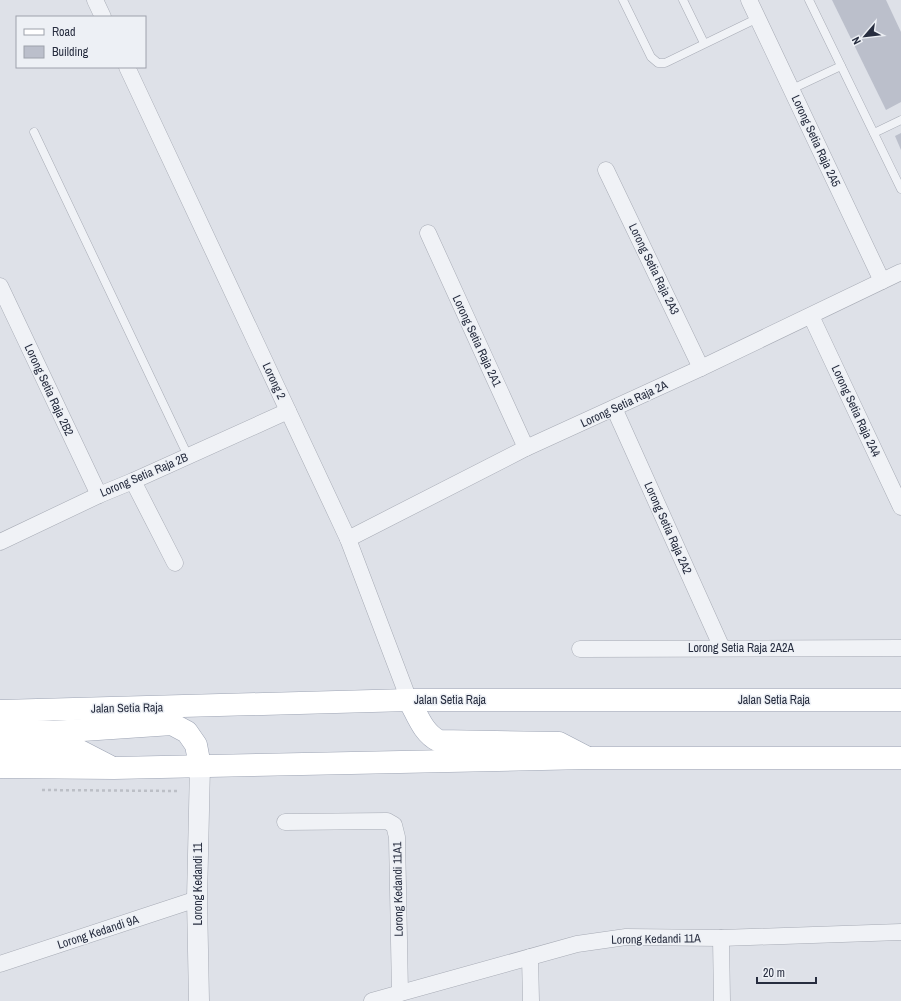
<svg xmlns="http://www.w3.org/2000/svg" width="901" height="1001" viewBox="0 0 901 1001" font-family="'Archivo Narrow',sans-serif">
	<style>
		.building { fill: #bbbfcb }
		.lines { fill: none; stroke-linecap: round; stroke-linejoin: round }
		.service-casing { stroke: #a7abb5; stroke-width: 9 }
		.minor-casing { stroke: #a7abb5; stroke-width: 17 }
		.tertiary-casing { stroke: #a7abb5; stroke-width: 21 }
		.primary-casing { stroke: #9da4b4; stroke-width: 23 }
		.path { stroke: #bcbfc6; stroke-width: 2.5; stroke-dasharray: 3 3; stroke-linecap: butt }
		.service { stroke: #f0f2f6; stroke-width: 8 }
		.minor { stroke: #f0f2f6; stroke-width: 16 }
		.tertiary { stroke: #f0f2f6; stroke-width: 20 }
		.primary { stroke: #fff; stroke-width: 22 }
		.labels { text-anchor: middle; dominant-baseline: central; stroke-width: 3; stroke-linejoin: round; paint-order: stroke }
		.street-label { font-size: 12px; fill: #272d3f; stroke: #edf0f5 }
	</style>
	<rect width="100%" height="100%" fill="#dee1e8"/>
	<g class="building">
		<path d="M832 0H886L901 32V102L886 110Z"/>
		<path d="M901 133V150L895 136Z"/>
	</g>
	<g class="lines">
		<defs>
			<g id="service">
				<path d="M623 0 651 57 658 63H665L758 18"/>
				<path d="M683 0 704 43"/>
				<path d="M809 0 901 189"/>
				<path d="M792 89 841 66"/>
				<path d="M34 132 188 456"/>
				<path d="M874 133 901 120"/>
			</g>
			<g id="minor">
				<path d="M95 0 103 17"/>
				<path d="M749 0 882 281"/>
				<path d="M127 67 348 539 409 700"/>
				<path d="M606 170 701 368"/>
				<path d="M428 233 526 448"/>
				<path d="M0 286 99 495"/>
				<path d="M811 316 901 507"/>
				<path d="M614 408 722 648"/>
				<path d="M133 481 175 563"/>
				<path d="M348 539 526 448 701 368 901 272"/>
				<path d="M0 542 99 495 133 481 288 411"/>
				<path d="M580 649 901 648"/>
				<path d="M285 822 387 821 394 825 397 837 400 993"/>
				<path d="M721 938 722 1001"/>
				<path d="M530 957 531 1001"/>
				<path d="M0 964 197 899"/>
				<path d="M372 1001 577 944 626 937 721 938 901 932"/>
			</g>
			<path id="tertiary" d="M199 1001 197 899 200 766"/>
			<g id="primary">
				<path d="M409 700C418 716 423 733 439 741L559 743 586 757"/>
				<path d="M0 711 409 700H901"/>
				<path d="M0 730 53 732 172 724 187 732 196 745 200 766"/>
				<path d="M0 750H78L109 766"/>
				<path d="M0 767 114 768 589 758H901"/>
			</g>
		</defs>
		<use href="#service" class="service-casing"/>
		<use href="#minor" class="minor-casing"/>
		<use href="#tertiary" class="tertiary-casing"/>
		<use href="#primary" class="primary-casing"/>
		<path class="path" d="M42 790 179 791"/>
		<use href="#service" class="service"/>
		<use href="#minor" class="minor"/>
		<use href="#tertiary" class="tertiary"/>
		<use href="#primary" class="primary"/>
	</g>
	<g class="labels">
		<g class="street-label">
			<text transform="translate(816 141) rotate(65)">Lorong Setia Raja 2A5</text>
			<text transform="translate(654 269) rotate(64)">Lorong Setia Raja 2A3</text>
			<text transform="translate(477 341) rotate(65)">Lorong Setia Raja 2A1</text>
			<text transform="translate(274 381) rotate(65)">Lorong 2</text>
			<text transform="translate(49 390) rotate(65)">Lorong Setia Raja 2B2</text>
			<text transform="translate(624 404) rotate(-25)">Lorong Setia Raja 2A</text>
			<text transform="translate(856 411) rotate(65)">Lorong Setia Raja 2A4</text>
			<text transform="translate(144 475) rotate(-23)">Lorong Setia Raja 2B</text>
			<text transform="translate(668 528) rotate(66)">Lorong Setia Raja 2A2</text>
			<text x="741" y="648">Lorong Setia Raja 2A2A</text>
			<text x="450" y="700">Jalan Setia Raja</text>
			<text x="774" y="700">Jalan Setia Raja</text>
			<text transform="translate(127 708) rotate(-1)">Jalan Setia Raja</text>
			<text transform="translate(198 884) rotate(-90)">Lorong Kedandi 11</text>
			<text transform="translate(398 889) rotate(-91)">Lorong Kedandi 11A1</text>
			<text transform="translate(98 932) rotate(-18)">Lorong Kedandi 9A</text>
			<text transform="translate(656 939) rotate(-1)">Lorong Kedandi 11A</text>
		</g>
	</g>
	<rect x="16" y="16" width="130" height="52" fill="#edf0f5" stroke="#9ea2ac"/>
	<rect x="24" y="29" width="20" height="6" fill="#ffffff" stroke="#9ea2ac"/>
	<text x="52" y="36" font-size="12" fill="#272d3f">Road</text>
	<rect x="24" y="46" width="20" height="12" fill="#bbbfcb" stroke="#9ea2ac"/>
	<text x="52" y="56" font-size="12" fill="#272d3f">Building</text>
	<g transform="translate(865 36) rotate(242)" stroke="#edf0f5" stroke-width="3" paint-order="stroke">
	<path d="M0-3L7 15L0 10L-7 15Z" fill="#272d3f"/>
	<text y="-6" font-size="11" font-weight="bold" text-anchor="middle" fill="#272d3f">N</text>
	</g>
	<path d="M757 977v6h59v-6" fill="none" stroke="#272d3f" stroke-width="2"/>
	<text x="763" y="977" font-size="12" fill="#272d3f" stroke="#edf0f5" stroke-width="3" paint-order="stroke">20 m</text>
</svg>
